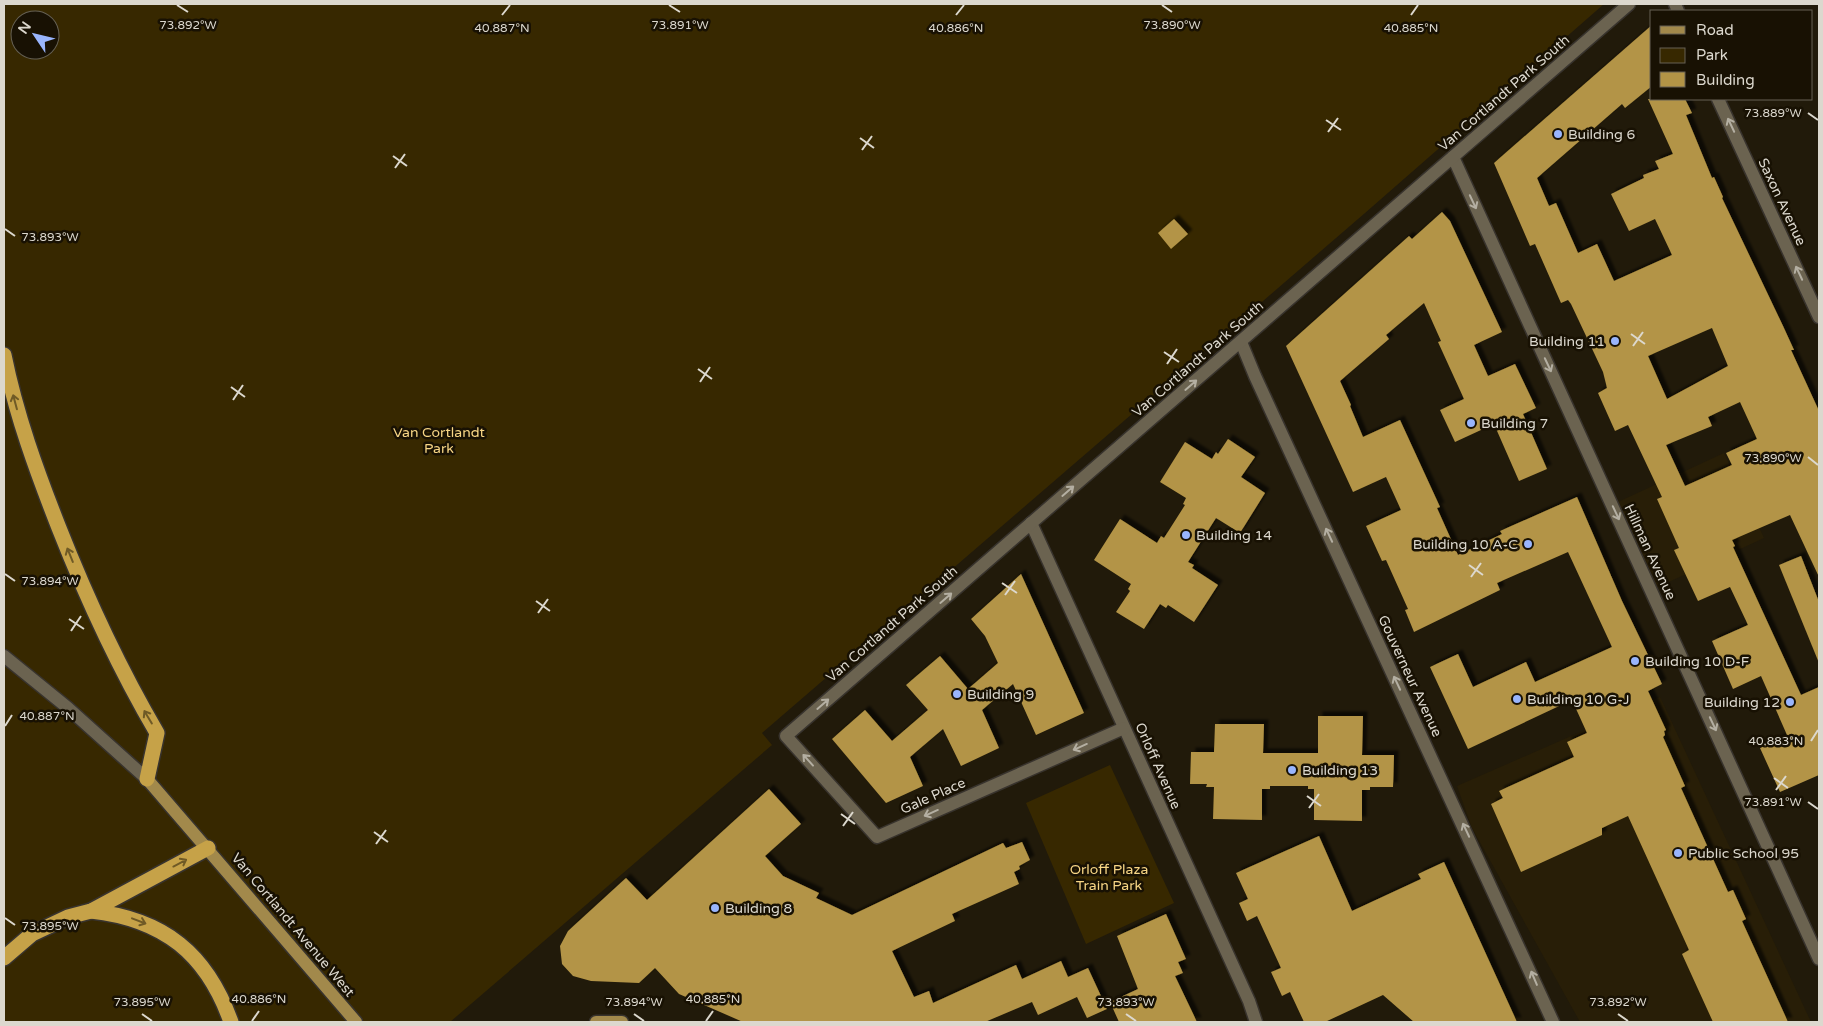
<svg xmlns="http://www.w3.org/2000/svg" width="1823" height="1026" viewBox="0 0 1823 1026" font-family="'Varela Round',sans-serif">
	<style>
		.built { fill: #281e07 }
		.green { fill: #372800; fill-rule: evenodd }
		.building { fill: #b39446; fill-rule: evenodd; filter: url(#shadow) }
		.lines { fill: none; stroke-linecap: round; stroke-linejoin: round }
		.minor-casing { stroke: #38332d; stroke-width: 15 }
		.major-casing { stroke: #38332d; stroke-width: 15 }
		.highway-casing { stroke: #38332d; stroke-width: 18 }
		.minor { stroke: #6b6350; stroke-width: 12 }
		.major { stroke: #a2894b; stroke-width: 12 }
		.highway { stroke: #c6a248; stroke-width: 15 }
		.oneway { stroke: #b4afa2 }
		.oneway2 { stroke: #6f5a26 }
		.ticks { fill: none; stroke: #dcd8ce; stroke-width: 2 }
		.poi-dot { fill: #99b5fd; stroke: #181103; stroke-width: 2 }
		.labels { text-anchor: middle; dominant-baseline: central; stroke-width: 5; stroke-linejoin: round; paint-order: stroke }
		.street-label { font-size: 14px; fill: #dcd8ce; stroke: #181103 }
		.poi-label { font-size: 14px; fill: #dcd8ce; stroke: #181103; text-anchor: start }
		.park-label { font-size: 14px; fill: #f8d685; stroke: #181103 }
		.ticks-label { font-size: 12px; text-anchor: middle; fill: #dcd8ce; stroke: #181103; stroke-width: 5; stroke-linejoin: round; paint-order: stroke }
	</style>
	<defs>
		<filter id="shadow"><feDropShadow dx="4.5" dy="-4.5" stdDeviation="1" flood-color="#0009"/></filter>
	</defs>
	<rect width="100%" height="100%" fill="#211a0a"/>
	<g class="built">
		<path d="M1724 453 1764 538 1658 587 1618 502Z"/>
		<path d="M1660 697 1811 1022H1580L1472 828 1457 786Z"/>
	</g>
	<g class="green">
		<path d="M4 4H1604L1365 213 762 733 772 745 450 1022H4ZM20 20H50V50H20Z"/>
		<path d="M1110 765 1174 903 1086 944 1026 803Z"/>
	</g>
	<g class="building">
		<path d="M1652 25V86L1625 108 1622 104 1537 178 1549 206 1556 203 1578 253 1597 244 1614 281 1672 255 1655 219 1629 231 1611 194 1644 178 1643 175 1659 169 1655 161 1673 154 1648 99H1685L1692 113 1686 115 1712 178 1714 177 1723 197 1722 198 1783 326 1794 350H1791L1819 411V577L1790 515 1732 540 1735 546 1733 547 1801 695 1819 687V775L1780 792 1760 748 1787 735 1761 676 1733 689 1712 641 1748 625 1730 587 1698 601 1674 550 1679 548 1657 499 1662 497 1628 425 1615 431 1598 393 1607 388 1603 372 1571 304 1568 300 1561 303 1535 244 1530 246 1494 163ZM1712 328 1728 366 1667 399 1648 356ZM1740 402 1757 439 1726 453 1732 465 1685 486 1666 445 1712 426 1708 417Z"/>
		<path d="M1442 212 1450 221 1502 332 1474 345 1488 376 1515 364 1536 408 1523 414 1547 469 1519 481 1494 424 1455 442 1440 410 1464 399 1438 342 1441 341 1424 303 1386 335 1389 339 1340 381 1351 405 1350 406 1363 437 1400 420 1440 507 1437 508 1458 555 1502 534 1500 531 1577 497 1622 601 1662 684 1648 691 1666 730 1664 731 1665 735 1663 737 1685 786 1681 788 1728 892 1733 890 1746 919 1742 921 1788 1022H1713L1682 954 1689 950 1628 816 1602 828V835L1521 872 1491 804 1503 798 1499 791 1574 757 1567 742 1587 733 1572 700 1468 749 1430 667 1458 654 1473 687 1526 662 1535 682 1612 647 1568 552 1497 583 1500 590 1414 632 1405 610 1408 609 1386 560 1382 561 1366 526 1401 510 1386 477 1353 492 1286 346 1409 236 1412 239Z"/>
		<path d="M1174 219 1188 234 1171 249 1158 233Z"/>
		<path d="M1228 439 1255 457 1241 477 1265 493 1240 533 1216 518 1188 562 1194 565 1192 568 1218 585 1194 622 1168 605 1166 608 1160 604 1144 629 1116 612 1130 591 1128 589 1131 584 1094 560 1120 519 1157 543 1161 536 1164 538 1185 505 1183 504 1186 498 1160 482 1185 442 1212 459 1216 452 1218 454Z"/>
		<path d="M1801 556 1819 602V663L1779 565Z"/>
		<path d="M1021 574 1084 713 1036 735 1013 684 982 710 999 748 961 766 943 729 910 757 923 786 886 803 832 739 865 710 892 741 928 710 906 685 940 656 968 689 998 663 985 636 971 619Z"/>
		<path d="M1318 716H1363L1362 755H1394L1393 787H1370V790H1362V821L1314 820V789H1308V786H1270V789H1262V820L1213 819 1214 787H1206L1207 784H1190L1191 752H1214L1215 724H1264L1263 753H1318Z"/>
		<path d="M769 789 801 824 765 856 783 876 819 893 816 898 852 915 1003 843 1006 848 1022 842 1030 860 1019 866 1020 869 1014 872 1019 884 952 914 955 921 892 951 914 997 929 991 933 1003 1016 965 1022 979 1061 961 1068 977 1088 968 1107 1009 1087 1018 1077 997 1038 1015 1032 1002 985 1022H743L679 994 655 968 639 983 591 981 573 976 562 964 560 946 568 931 626 878 647 900Z"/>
		<path d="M1319 836 1352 911 1421 879 1418 874 1444 862 1517 1022H1414L1383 995 1325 1022H1304L1290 992 1282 996 1271 972 1281 968 1257 916 1247 921 1239 903 1248 899 1236 873Z"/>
		<path d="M1166 914 1186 959 1178 962 1183 973 1175 976 1197 1022H1119L1110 1002 1138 989 1117 936Z"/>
	</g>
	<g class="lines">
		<defs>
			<g id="minor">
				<path d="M1675 4 1678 11"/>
				<path d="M1718 99 1819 317"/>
				<path d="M1453 157 1819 959"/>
				<path d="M1241 342 1255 376 1553 1022"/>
				<path d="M1031 523 1249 1001 1256 1022"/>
				<path d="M4 656 68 708 147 779"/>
				<path d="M1124 728 877 837 786 736 1629 4"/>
			</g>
			<g id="major">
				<path d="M147 779 356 1022"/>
				<path d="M596 1022H622"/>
			</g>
			<g id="highway">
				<path d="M4 355C16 415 37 472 59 528 87 599 119 668 157 733L147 779"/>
				<path d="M91 911C164 919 207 954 231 1022"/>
				<path d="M4 958 32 934 68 917 91 911 208 848"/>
			</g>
		</defs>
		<use href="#minor" class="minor-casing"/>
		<use href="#major" class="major-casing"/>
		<use href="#highway" class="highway-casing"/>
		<use href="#minor" class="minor"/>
		<use href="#major" class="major"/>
		<use href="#highway" class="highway"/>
	</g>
	<defs><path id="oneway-shaft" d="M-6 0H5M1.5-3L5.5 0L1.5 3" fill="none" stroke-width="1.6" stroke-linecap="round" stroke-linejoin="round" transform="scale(1.25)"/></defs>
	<g class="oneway">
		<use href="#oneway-shaft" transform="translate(1731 125) rotate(-115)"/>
		<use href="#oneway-shaft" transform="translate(1473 202) rotate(65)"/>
		<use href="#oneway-shaft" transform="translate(1799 273) rotate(-115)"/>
		<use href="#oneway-shaft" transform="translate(1548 365) rotate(65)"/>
		<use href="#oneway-shaft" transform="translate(1191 385) rotate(-41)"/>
		<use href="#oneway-shaft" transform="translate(1068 491) rotate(-41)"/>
		<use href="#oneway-shaft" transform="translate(1616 513) rotate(65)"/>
		<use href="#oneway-shaft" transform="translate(1329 535) rotate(-115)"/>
		<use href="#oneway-shaft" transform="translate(946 598) rotate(-41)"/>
		<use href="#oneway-shaft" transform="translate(1397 683) rotate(-115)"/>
		<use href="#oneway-shaft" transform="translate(823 704) rotate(-41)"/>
		<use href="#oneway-shaft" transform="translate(1713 724) rotate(65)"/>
		<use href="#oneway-shaft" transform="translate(1080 747) rotate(156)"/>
		<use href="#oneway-shaft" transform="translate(808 760) rotate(-132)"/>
		<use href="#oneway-shaft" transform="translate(931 813) rotate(156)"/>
		<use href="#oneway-shaft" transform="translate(1466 830) rotate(-115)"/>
		<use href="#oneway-shaft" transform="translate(1534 978) rotate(-113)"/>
	</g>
	<g class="oneway2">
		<use href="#oneway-shaft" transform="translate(15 402) rotate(-105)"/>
		<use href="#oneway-shaft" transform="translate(70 555) rotate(-112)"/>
		<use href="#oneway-shaft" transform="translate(148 717) rotate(-121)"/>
		<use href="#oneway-shaft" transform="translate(180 863) rotate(-28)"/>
		<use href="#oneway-shaft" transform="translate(139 921) rotate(21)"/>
	</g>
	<path class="ticks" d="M177 5 188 12M669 5 680 12M1162 5 1172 12M502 15 510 5M956 15 964 5M1411 15 1418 5M1808 113 1818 120M1326 120 1341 130M1328 132 1338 118M860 138 874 148M862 150 872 136M393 156 407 166M395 168 405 154M5 229 15 236M1631 334 1645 344M1633 346 1643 332M1164 352 1179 362M1167 364 1177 349M698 369 712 379M700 382 710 367M231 387 245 397M233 400 243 385M1808 457 1818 465M1469 565 1483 575M5 574 15 581M1471 577 1481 563M1002 583 1017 593M1005 595 1015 581M536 601 550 611M538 613 548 599M69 619 84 629M71 631 81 616M5 726 12 715M1811 741 1818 730M1774 778 1788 788M1776 790 1786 776M1307 796 1321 806M1808 802 1818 809M1309 808 1319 794M841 814 855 824M843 826 853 812M374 832 388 842M376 844 386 830M5 918 15 925M142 1014 152 1021M634 1014 644 1021M1126 1014 1136 1021M1618 1014 1628 1021M252 1021 259 1011M706 1021 713 1011"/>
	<g class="poi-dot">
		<circle cx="1558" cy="134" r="5"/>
		<circle cx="1615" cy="341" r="5"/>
		<circle cx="1471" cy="423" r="5"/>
		<circle cx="1186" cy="535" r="5"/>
		<circle cx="1528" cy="544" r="5"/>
		<circle cx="1635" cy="661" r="5"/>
		<circle cx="957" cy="694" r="5"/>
		<circle cx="1517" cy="699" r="5"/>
		<circle cx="1790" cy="702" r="5"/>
		<circle cx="1292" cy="770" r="5"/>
		<circle cx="1678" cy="853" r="5"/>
		<circle cx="715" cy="908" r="5"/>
	</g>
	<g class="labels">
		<g class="street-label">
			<text transform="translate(1504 93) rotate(-41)">Van Cortlandt Park South</text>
			<text transform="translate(1782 202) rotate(65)">Saxon Avenue</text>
			<text transform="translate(1198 359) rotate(-41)">Van Cortlandt Park South</text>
			<text transform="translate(1650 552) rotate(65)">Hillman Avenue</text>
			<text transform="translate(892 624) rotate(-41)">Van Cortlandt Park South</text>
			<text transform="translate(1410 676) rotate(65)">Gouverneur Avenue</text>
			<text transform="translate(1158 766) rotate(66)">Orloff Avenue</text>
			<text transform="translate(933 796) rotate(-24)">Gale Place</text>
			<text transform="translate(293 925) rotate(50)">Van Cortlandt Avenue West</text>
		</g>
		<g class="poi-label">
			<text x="1568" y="134">Building 6</text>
			<text x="1605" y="341" text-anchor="end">Building 11</text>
			<text x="1481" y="423">Building 7</text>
			<text x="1196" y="535">Building 14</text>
			<text x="1518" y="544" text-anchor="end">Building 10 A-C</text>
			<text x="1645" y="661">Building 10 D-F</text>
			<text x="967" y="694">Building 9</text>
			<text x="1527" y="699">Building 10 G-J</text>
			<text x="1780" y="702" text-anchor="end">Building 12</text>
			<text x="1302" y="770">Building 13</text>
			<text x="1688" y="853">Public School 95</text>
			<text x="725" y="908">Building 8</text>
		</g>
		<g class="park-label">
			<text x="439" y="432">Van Cortlandt<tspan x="439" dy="16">Park</tspan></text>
			<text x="1109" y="869">Orloff Plaza<tspan x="1109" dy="16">Train Park</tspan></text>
		</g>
	</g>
	<g class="ticks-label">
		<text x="188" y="29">73.892°W</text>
		<text x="680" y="29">73.891°W</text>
		<text x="1172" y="29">73.890°W</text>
		<text x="502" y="32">40.887°N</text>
		<text x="956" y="32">40.886°N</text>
		<text x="1411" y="32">40.885°N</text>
		<text x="1773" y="117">73.889°W</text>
		<text x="50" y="241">73.893°W</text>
		<text x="1773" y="462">73.890°W</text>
		<text x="50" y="585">73.894°W</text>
		<text x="47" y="720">40.887°N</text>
		<text x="1776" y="745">40.883°N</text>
		<text x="1773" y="806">73.891°W</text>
		<text x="50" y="930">73.895°W</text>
		<text x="259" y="1003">40.886°N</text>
		<text x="713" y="1003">40.885°N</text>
		<text x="142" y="1006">73.895°W</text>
		<text x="634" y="1006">73.894°W</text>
		<text x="1126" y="1006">73.893°W</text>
		<text x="1618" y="1006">73.892°W</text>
	</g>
	<rect width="1823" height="1026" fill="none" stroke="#dcd8ce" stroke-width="10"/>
	<rect x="1650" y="10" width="162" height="90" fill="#181103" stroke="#666154"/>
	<rect x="1660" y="26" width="25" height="8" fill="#a2894b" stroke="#666154"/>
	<text x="1696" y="35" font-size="15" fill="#dcd8ce">Road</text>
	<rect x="1660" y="48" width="25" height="15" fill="#372800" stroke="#666154"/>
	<text x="1696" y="60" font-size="15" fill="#dcd8ce">Park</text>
	<rect x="1660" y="72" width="25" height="15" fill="#b39446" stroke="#666154"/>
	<text x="1696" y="85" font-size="15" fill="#dcd8ce">Building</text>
	<g transform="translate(35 35) rotate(305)"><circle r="24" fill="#181103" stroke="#666154"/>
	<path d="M0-4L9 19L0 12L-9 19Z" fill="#99b5fd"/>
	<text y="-8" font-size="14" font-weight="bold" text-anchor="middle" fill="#dcd8ce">N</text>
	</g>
</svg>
